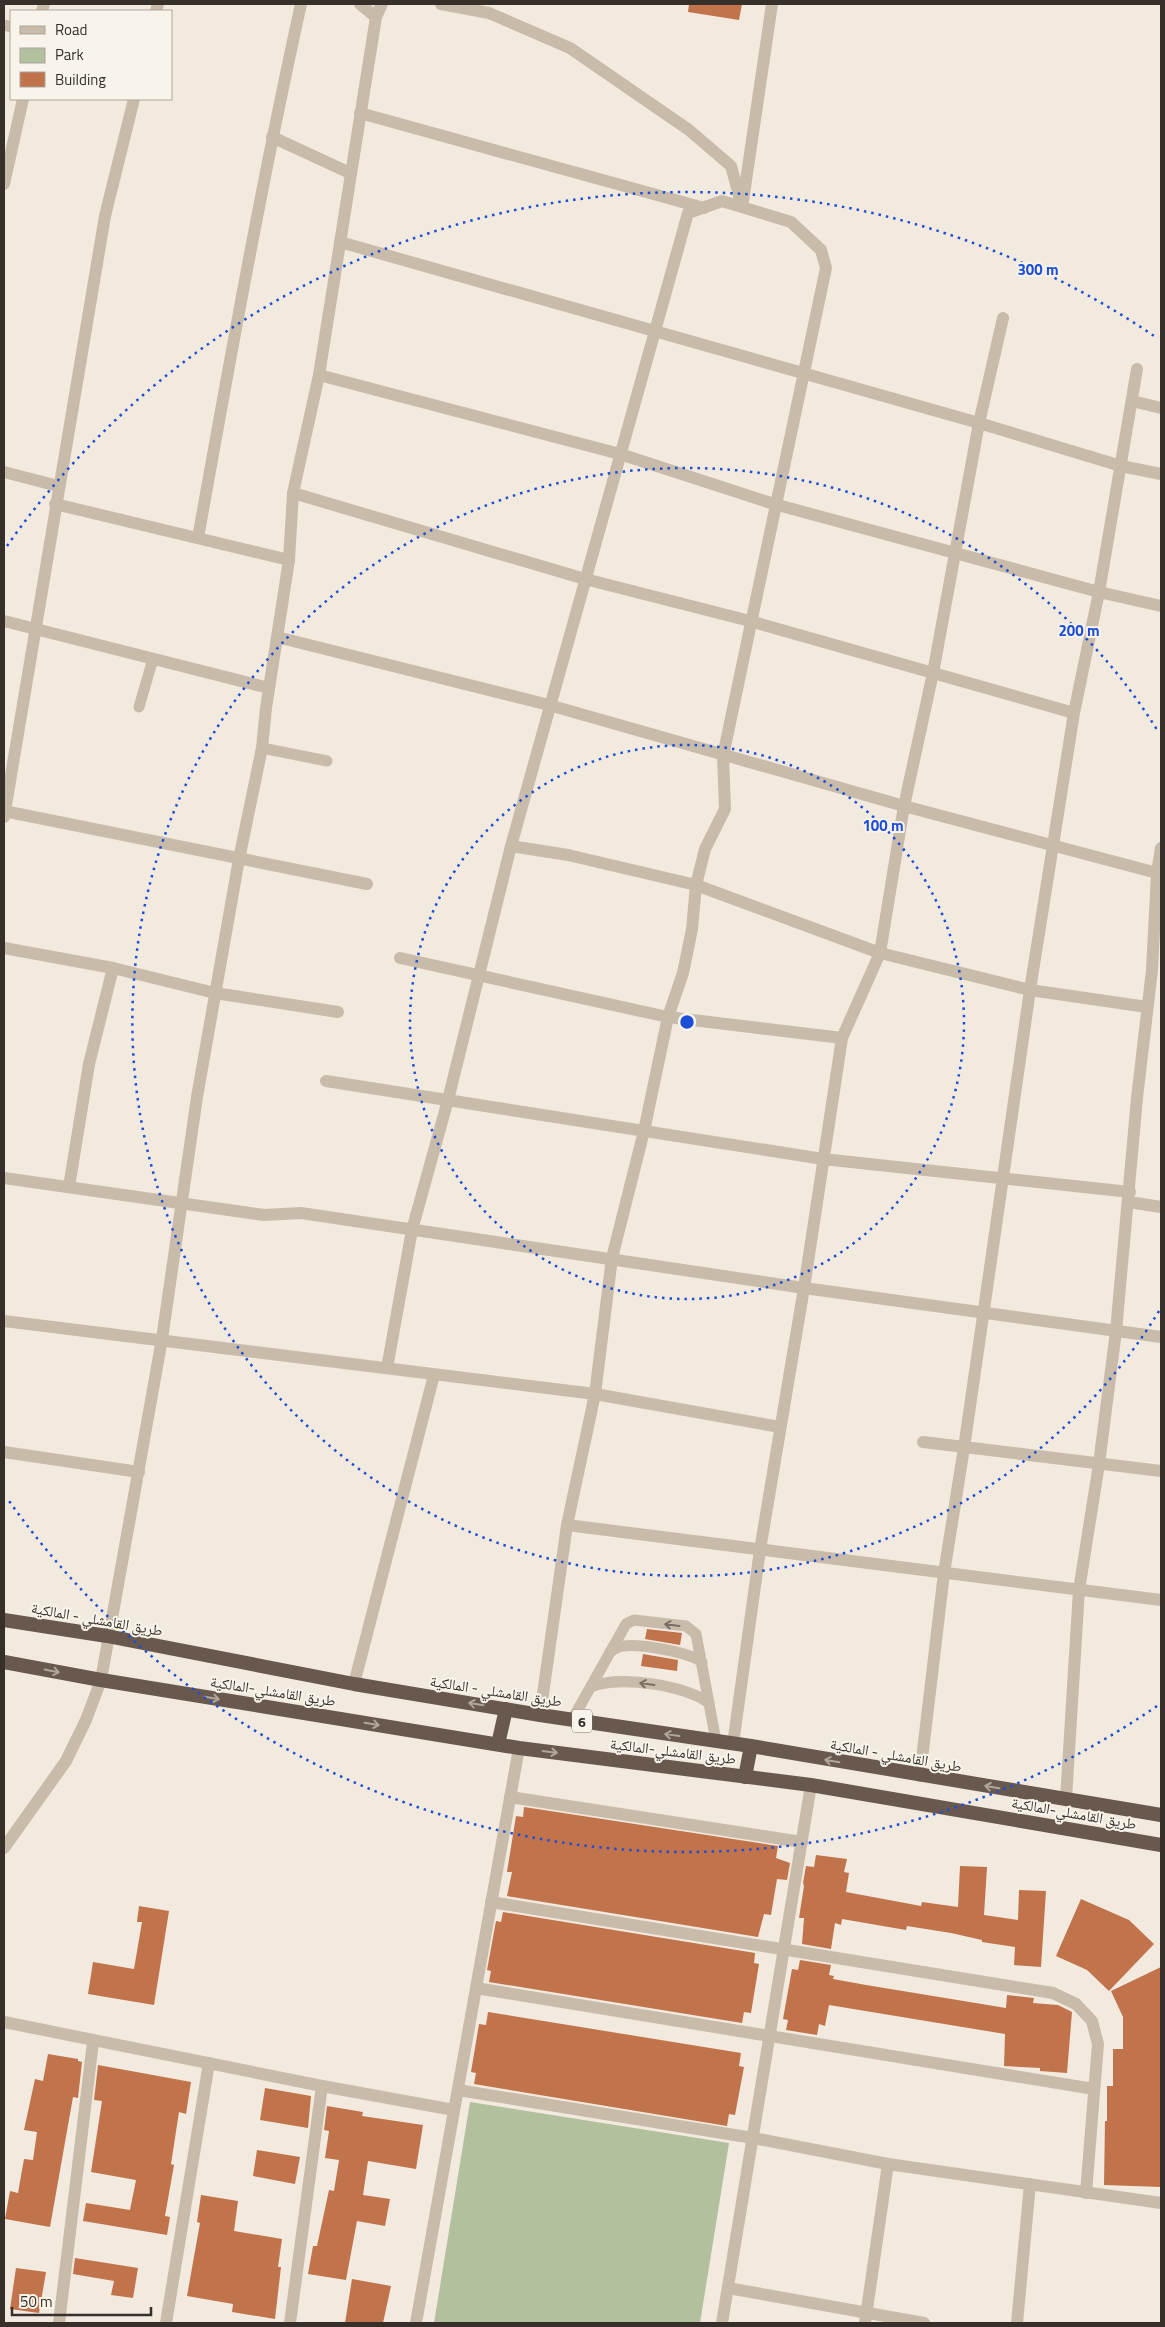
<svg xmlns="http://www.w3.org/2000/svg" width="1165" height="2327" viewBox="0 0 1165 2327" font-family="'Titillium Web','Noto Naskh Arabic',sans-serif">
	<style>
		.green { fill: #b2c09e }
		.building { fill: #c1734c }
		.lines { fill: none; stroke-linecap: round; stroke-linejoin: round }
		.service { stroke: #c9bbaa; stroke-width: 11 }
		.minor { stroke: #c9bbaa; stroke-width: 12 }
		.trunk { stroke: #68584e; stroke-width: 14 }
		.oneway { stroke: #796e63 }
		.oneway2 { stroke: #b0a69c }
		.ring { fill: none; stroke: #1d4ed8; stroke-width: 2.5; stroke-dasharray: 2.5 5 }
		.labels { text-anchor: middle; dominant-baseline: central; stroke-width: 4; stroke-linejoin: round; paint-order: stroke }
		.shield { fill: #f9f4ea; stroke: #716a63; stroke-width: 1 }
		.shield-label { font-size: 14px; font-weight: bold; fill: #372f29 }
		.street-label { font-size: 15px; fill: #372f29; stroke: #f9f4ea }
		.centre { fill: #1d4ed8; stroke: #f9f4ea; stroke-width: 2.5 }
		.ring-label { font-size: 15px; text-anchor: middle; font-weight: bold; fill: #1d4ed8; stroke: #f9f4ea; stroke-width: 4; stroke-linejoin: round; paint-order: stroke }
	</style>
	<rect width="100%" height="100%" fill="#f2eade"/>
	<path class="green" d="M470 2102 729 2143 700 2323H434Z"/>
	<g class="building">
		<path d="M689 4H742L739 20 688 12Z"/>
		<path d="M647 1629 682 1633 680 1645 645 1639Z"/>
		<path d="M643 1654 678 1660 677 1671 641 1666Z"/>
		<path d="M524 1807 778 1846 776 1858 790 1863 787 1880 777 1879 771 1915 764 1914 758 1937 507 1896 512 1872H507L516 1816 523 1817Z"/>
		<path d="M816 1855 847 1859 844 1872 849 1873 846 1892 921 1906 922 1902 958 1907 960 1866 987 1867 984 1915 1018 1920 1019 1890 1046 1891 1041 1967 1014 1965 1015 1947 982 1942V1940L951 1933 907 1926 906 1930 842 1919 841 1925 835 1923 831 1949 802 1944 804 1918H799L804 1886 803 1883 806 1866 814 1867Z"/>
		<path d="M1081 1899 1129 1920 1154 1944 1109 1991 1087 1970 1056 1956Z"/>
		<path d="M139 1906 169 1911 154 2005 88 1994 93 1962 134 1969 142 1922H137Z"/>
		<path d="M503 1912 755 1953 754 1963 759 1964 751 2013 744 2012 742 2023 489 1982 491 1971 487 1970 496 1921 501 1922Z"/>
		<path d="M800 1960 831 1965 829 1975 834 1976 833 1979 866 1985 1006 2008 1007 1995 1034 1998 1033 2003 1058 2005 1072 2012 1067 2073 1040 2071V2068L1004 2066 1005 2034 829 2005 825 2026 819 2024 817 2035 786 2030 788 2020 783 2019 792 1969 798 1970Z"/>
		<path d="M1161 1967V2187L1104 2185 1105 2121H1107V2086H1113V2049H1123V2017L1111 1991Z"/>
		<path d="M488 2012 741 2053 739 2066 744 2067 735 2115 729 2114 727 2126 474 2084 476 2073 471 2072 479 2024 486 2025Z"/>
		<path d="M48 2054 78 2059V2061L82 2062 78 2098 73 2097 50 2227 5 2219 10 2191 18 2193 24 2159 33 2160 37 2132 24 2130 35 2079 43 2081Z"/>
		<path d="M98 2065 191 2082 186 2114 179 2112 171 2164 174 2165 165 2216 170 2217 167 2235 83 2221 86 2203 130 2210 136 2180 91 2172 102 2101 94 2100Z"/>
		<path d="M265 2088 311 2096 308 2128 260 2120Z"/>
		<path d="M327 2106 363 2112 362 2116 423 2125 416 2169 368 2161 363 2195 390 2199 385 2226 357 2221 346 2280 308 2274 313 2246H317L329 2190 334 2191 339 2160 325 2158 329 2131 324 2130Z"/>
		<path d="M257 2150 300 2157 295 2184 253 2176Z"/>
		<path d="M201 2195 238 2201 234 2231 282 2239 278 2267H281L275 2319 232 2312 233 2304 187 2296 200 2223 197 2222Z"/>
		<path d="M75 2258 138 2268 133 2298 111 2295 114 2281 73 2274Z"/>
		<path d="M16 2268 46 2272 39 2313 10 2309Z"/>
		<path d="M352 2279 391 2286 383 2323H345Z"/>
	</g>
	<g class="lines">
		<g class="service">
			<path d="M4 25 11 27"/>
			<path d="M139 707 153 659"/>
			<path d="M262 748 327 761"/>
			<path d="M610 1652C614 1649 619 1646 624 1646 641 1644 689 1652 702 1662"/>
			<path d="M591 1687C617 1675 686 1685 709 1703"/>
			<path d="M572 1720 626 1624 634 1620 686 1626 696 1634 716 1741"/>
		</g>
		<g class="minor">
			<path d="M360 4 376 17 382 4"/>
			<path d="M441 4 489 13 570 48 689 130 731 166 742 206"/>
			<path d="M42 11 44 4"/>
			<path d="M156 11 158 4"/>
			<path d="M360 113 704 208"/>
			<path d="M272 137 350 173"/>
			<path d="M4 184 23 99"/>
			<path d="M743 201 772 4"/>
			<path d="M340 242 979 423 1121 466 1161 474"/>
			<path d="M319 375 620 454 774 504 1099 592 1161 606"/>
			<path d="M1132 401 1161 408"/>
			<path d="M4 472 58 486"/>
			<path d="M293 493 585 579 750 621 1074 713"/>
			<path d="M55 504 289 560"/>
			<path d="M198 538C230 359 262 181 301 4"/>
			<path d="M4 621 269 688"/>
			<path d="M277 637 549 705 904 806 1157 873"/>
			<path d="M4 811 367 884"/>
			<path d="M4 817 105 216 134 99"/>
			<path d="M511 846 568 855 696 885 880 953 1030 990 1147 1007"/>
			<path d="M4 948 113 968 215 993 338 1012"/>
			<path d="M400 958 668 1017 842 1038"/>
			<path d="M326 1081 823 1159 1130 1192"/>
			<path d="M4 1178 264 1215 301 1213 804 1288 1161 1337"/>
			<path d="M69 1187 89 1064 113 968"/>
			<path d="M1129 1202 1161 1207"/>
			<path d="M4 1321 595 1394 780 1427"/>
			<path d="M387 1368 412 1230 448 1100 511 846 688 213 722 201 791 222 821 250 826 268 723 756 725 809 705 849 696 885 692 929 683 973 668 1017 644 1131 612 1258 595 1394 567 1525 540 1715"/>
			<path d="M923 1442 1161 1471"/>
			<path d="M4 1452 139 1472"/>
			<path d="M567 1525 1161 1600"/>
			<path d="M354 1684 434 1375"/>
			<path d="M733 1744 760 1550 804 1288 842 1038 880 953 904 806 933 673 979 423 1003 318"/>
			<path d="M920 1776 944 1573 964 1448 1030 990 1074 713 1099 592 1137 369"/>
			<path d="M510 1797 802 1842"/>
			<path d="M1066 1799 1079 1590 1099 1464 1116 1331 1137 1098 1152 970 1157 873 1161 848"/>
			<path d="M4 1848 66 1761 86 1720 101 1680 162 1339 197 1097 239 859 262 748 266 708 289 560 293 493 319 375 376 17"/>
			<path d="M491 1902 1053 1993 1076 2004 1092 2021 1098 2044 1086 2193"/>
			<path d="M476 1988 1094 2089"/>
			<path d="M4 2022 322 2086 454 2110"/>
			<path d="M458 2090 753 2138 888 2164 1161 2203"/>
			<path d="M728 2288 924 2323"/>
			<path d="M59 2323 93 2042"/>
			<path d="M166 2323 209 2063"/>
			<path d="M290 2323 322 2086"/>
			<path d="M416 2323 519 1748"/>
			<path d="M722 2323 811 1785"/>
			<path d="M865 2323 888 2164"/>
			<path d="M1017 2323 1030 2184"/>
		</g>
		<g class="trunk">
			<path d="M4 1620 107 1636 354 1684 540 1715 751 1746 1161 1815"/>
			<path d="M4 1662 101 1680 519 1748 811 1785 1161 1845"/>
			<path d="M498 1744 506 1709"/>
			<path d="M745 1777 751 1746"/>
		</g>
	</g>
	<defs><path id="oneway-shaft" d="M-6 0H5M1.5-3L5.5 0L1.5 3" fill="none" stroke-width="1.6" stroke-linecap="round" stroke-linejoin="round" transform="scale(1.25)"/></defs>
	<g class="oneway">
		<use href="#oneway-shaft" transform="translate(672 1625) rotate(-173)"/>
		<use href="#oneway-shaft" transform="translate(647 1684) rotate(-172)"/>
	</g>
	<g class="oneway2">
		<use href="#oneway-shaft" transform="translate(52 1671) rotate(11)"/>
		<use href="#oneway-shaft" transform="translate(212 1698) rotate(9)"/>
		<use href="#oneway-shaft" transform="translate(476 1704) rotate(-171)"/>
		<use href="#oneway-shaft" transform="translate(372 1724) rotate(9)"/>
		<use href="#oneway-shaft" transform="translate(672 1735) rotate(-172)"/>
		<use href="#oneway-shaft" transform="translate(550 1752) rotate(7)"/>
		<use href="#oneway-shaft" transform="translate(832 1761) rotate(-170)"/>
		<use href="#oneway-shaft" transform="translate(992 1787) rotate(-171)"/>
	</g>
	<g class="ring">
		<circle cx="687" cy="1022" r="277"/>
		<path d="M1159 1311A554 554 0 1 1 1159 733"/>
		<path d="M1157 1706A830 830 0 0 1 7 1498M7 546A830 830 0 0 1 1157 338"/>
	</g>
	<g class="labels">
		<rect class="shield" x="572" y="1709.5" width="20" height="23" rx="4"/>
		<g class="shield-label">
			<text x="582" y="1721">6</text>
		</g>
		<g class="street-label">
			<text transform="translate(97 1619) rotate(10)">طريق القامشلي - المالكية</text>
			<text transform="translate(273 1691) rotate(9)">طريق القامشلي-المالكية</text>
			<text transform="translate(496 1691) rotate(9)">طريق القامشلي - المالكية</text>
			<text transform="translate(673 1751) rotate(7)">طريق القامشلي-المالكية</text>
			<text transform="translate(896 1755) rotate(10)">طريق القامشلي - المالكية</text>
			<text transform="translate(1074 1813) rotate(10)">طريق القامشلي-المالكية</text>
		</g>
	</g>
	<circle cx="687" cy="1022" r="8" class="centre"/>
	<g class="ring-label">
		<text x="1038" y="275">300 m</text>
		<text x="1079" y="636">200 m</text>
		<text x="883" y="831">100 m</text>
	</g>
	<rect width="1165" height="2327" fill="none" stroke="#372f29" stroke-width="10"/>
	<rect x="10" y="10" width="162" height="90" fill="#f9f4ea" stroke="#aba59d"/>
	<rect x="20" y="26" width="25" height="8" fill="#c9bbaa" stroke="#aba59d"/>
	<text x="55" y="35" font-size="15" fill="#372f29">Road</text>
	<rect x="20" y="48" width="25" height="15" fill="#b2c09e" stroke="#aba59d"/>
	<text x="55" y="60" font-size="15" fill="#372f29">Park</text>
	<rect x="20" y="72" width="25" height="15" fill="#c1734c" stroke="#aba59d"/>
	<text x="55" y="85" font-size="15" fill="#372f29">Building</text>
	<path d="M12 2307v8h139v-8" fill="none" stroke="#372f29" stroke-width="2.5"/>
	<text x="20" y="2307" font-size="15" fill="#372f29" stroke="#f9f4ea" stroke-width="4" paint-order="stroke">50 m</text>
</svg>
